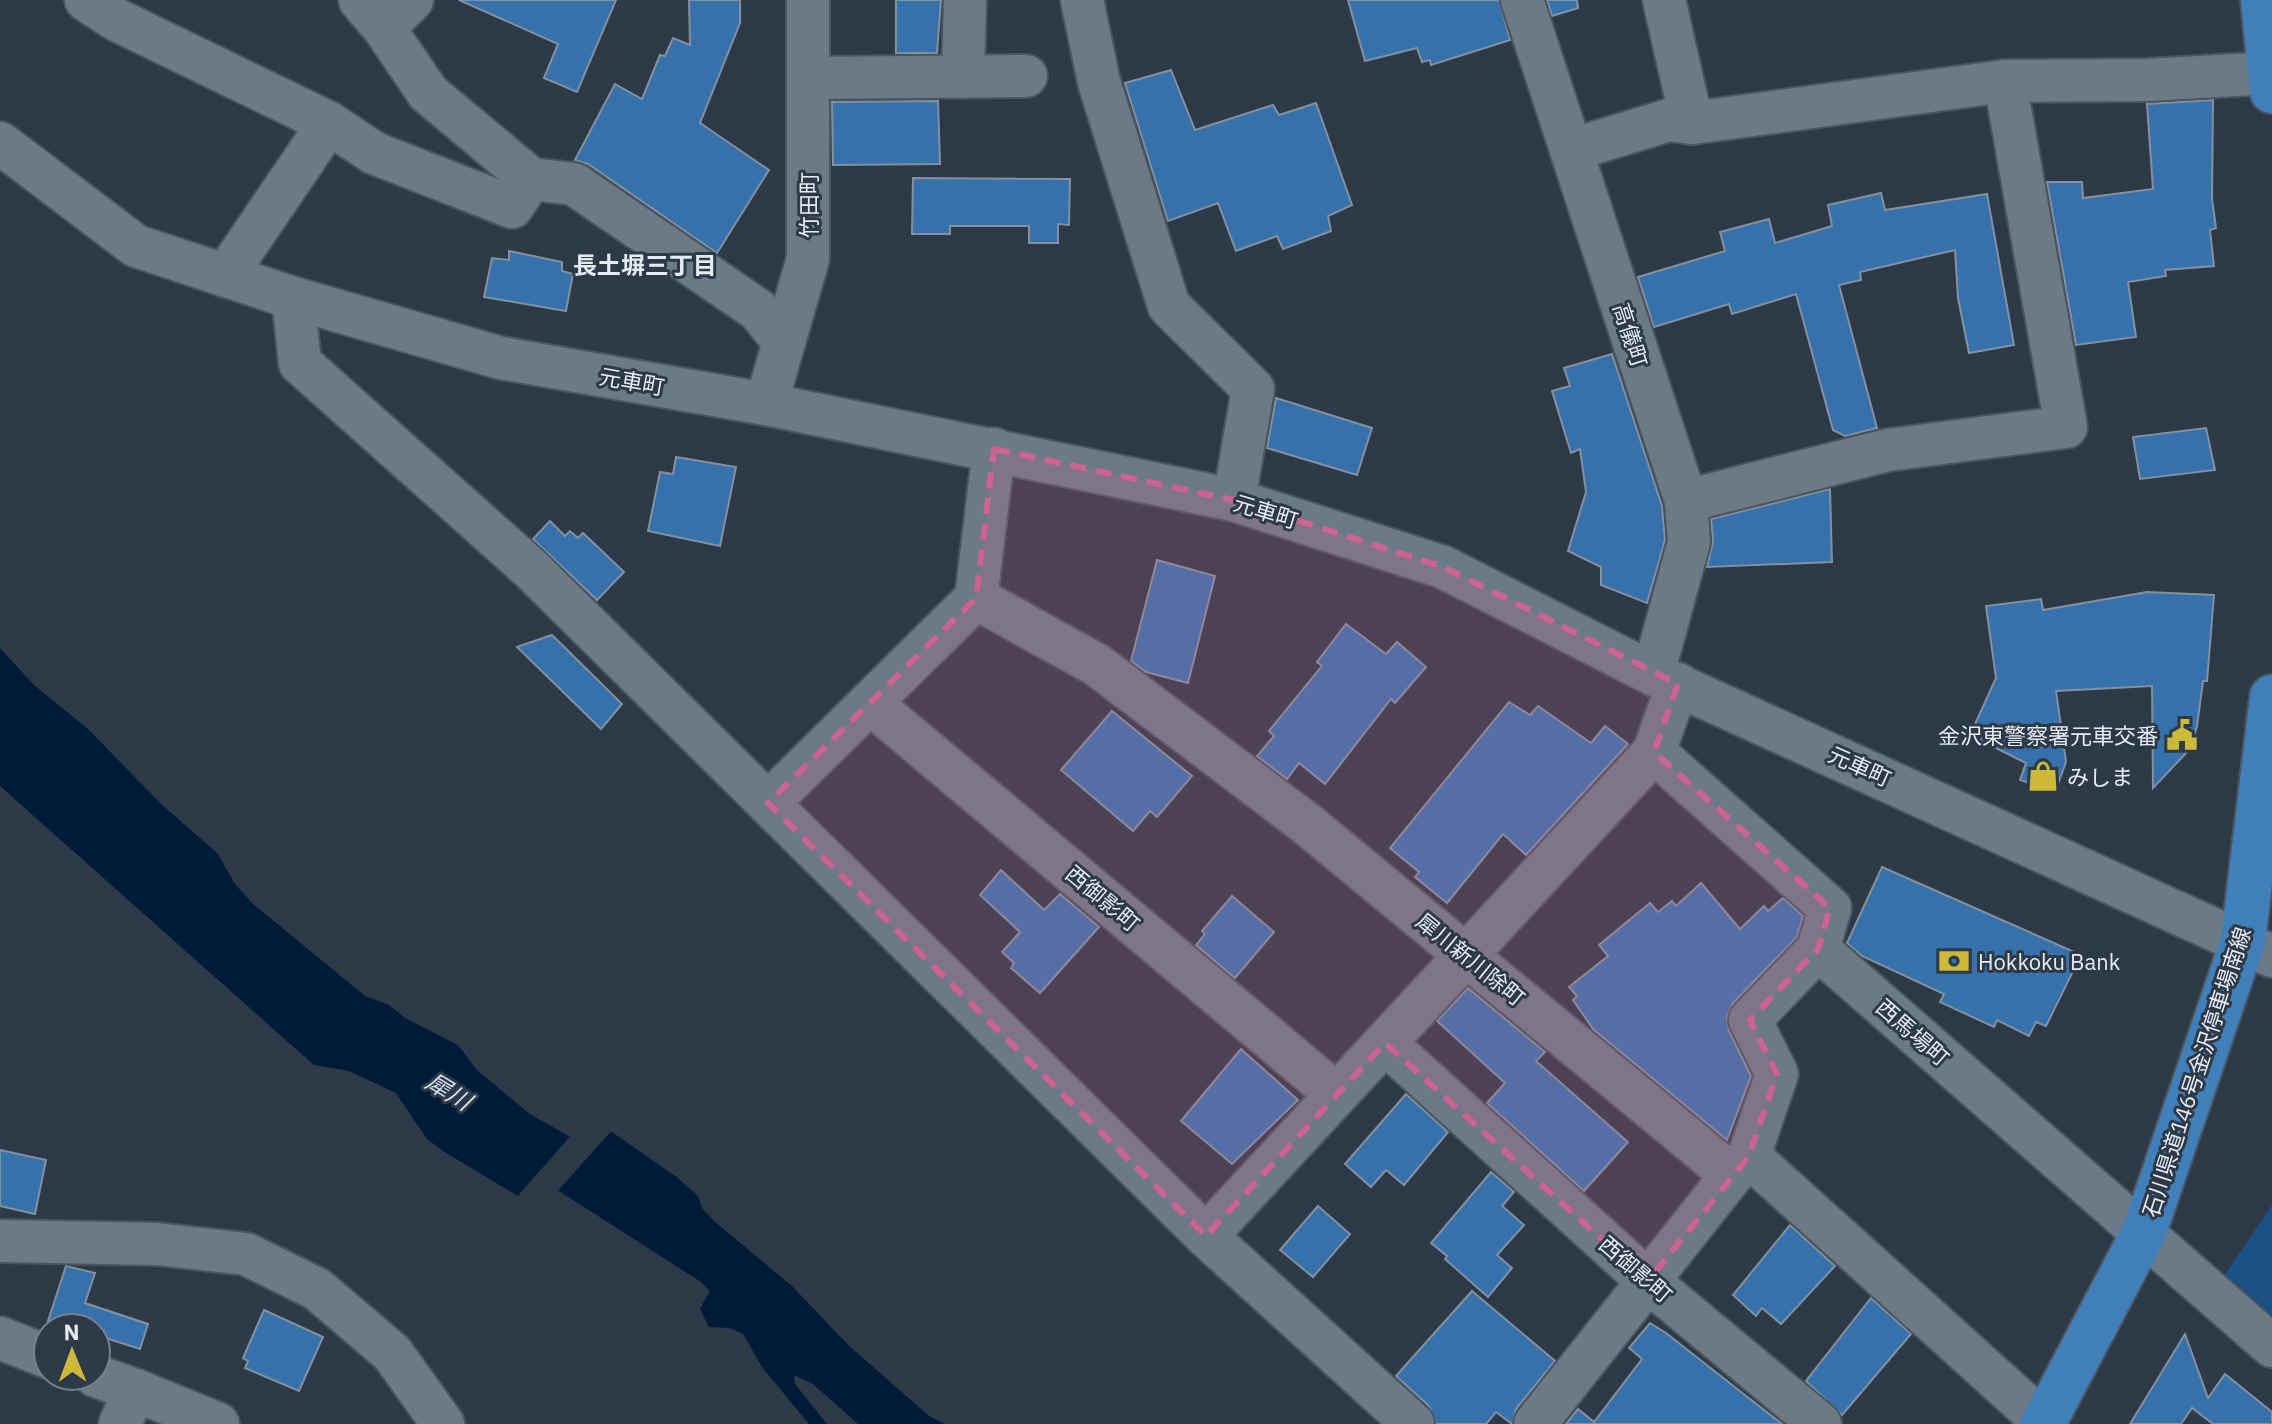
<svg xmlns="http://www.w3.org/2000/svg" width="2272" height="1424" viewBox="0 0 2272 1424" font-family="'IBM Plex Sans','Noto Sans JP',sans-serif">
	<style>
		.green { fill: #1b5083 }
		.water { fill: #001b38 }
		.pier { fill: #2d3946 }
		.building { fill: #3771ac; stroke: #82909f; stroke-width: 2 }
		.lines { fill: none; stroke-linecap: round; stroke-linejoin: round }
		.minor-casing { stroke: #4b5560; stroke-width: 46 }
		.major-casing { stroke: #4b5560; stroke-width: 48 }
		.minor { stroke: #6c7a88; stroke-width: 42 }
		.major { stroke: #407fb9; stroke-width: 44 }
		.marked { fill: #ce6290; fill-opacity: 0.2; stroke: #ce6290; stroke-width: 6; stroke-dasharray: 16 10; stroke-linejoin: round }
		.labels { text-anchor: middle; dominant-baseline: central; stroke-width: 6; stroke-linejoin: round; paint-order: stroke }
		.street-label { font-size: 22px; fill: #e4ebf3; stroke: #2d3946 }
		.poi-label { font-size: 22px; fill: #e4ebf3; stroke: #2d3946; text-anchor: start }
		.neighbourhood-label { font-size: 24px; font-weight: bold; fill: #e4ebf3; stroke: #2d3946 }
		.water-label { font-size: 24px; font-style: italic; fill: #d3e2f3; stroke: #2d3946 }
	</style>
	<rect width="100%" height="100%" fill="#2d3946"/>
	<path class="green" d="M2272 1205V1319L2222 1279Z"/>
	<path class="water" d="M0 648 34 685 88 729 160 803 218 854 235 884 253 904 365 996 389 1005 405 1018 458 1045 477 1070 530 1114 570 1137 612 1132 678 1178 698 1196 702 1208 715 1222 793 1287 848 1345 929 1416 945 1424H858L813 1384 794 1375 795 1384 827 1424H809L762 1367 743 1334 730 1328 709 1327 700 1309 710 1291 701 1282 559 1191 518 1196 443 1151 427 1139 396 1093 349 1071 314 1065 0 786Z"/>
	<path class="pier" d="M614 1128 554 1195 515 1199 574 1132Z"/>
	<g class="building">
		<path d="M459 0H616L577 92 544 78 558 44Z"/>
		<path d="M689 0H740V23L700 123 769 170 717 253 588 164 575 160 615 84 642 99 660 55 665 56 673 38 690 45Z"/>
		<path d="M896 0H941L937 53H896Z"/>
		<path d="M1348 0H1499L1510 40 1431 65 1430 60 1422 62 1417 48 1365 61Z"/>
		<path d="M1547 0H1577L1578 8 1552 16Z"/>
		<path d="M1171 70 1195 130 1273 105 1279 115 1316 103 1352 205 1328 216 1331 231 1283 249 1277 236 1236 251 1218 203 1168 221 1125 83Z"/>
		<path d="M2213 100 2212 199 2216 228 2210 230 2214 266 2165 270 2166 276 2128 282 2136 337 2076 345 2047 182H2082L2083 198 2153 189 2147 104Z"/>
		<path d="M938 101 940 164 833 165 832 102Z"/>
		<path d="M913 178 1070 179 1069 225 1058 224V243H1029V226H950V234H912Z"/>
		<path d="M1881 193 1885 210 1987 194 2014 345 1969 353 1958 298 1955 250 1860 272 1861 280 1839 285 1877 428 1845 436 1833 430 1796 294 1732 314 1729 304 1654 327 1638 277 1725 251 1720 232 1769 219 1775 243 1832 226 1828 205Z"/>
		<path d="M509 251 562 262V271L573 274 566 311 484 297 492 258 509 260Z"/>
		<path d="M1612 354 1662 506 1665 540 1647 603 1601 585V567L1568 551 1586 492 1580 449 1571 453 1552 391 1570 386 1564 368Z"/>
		<path d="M1276 398 1372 428 1357 475 1267 448Z"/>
		<path d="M2206 428 2215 470 2140 479 2133 437Z"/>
		<path d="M676 457 736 467 720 546 648 531 660 472 673 474Z"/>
		<path d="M1830 489 1832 562 1707 567 1713 541 1711 519Z"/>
		<path d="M550 521 565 536 570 531 578 538 583 533 624 572 597 600 533 539Z"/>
		<path d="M1157 560 1215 576 1188 683 1146 672 1131 661Z"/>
		<path d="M2147 592 2214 595 2207 681H2203L2197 726 2190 749 2153 788 2152 686 2056 691 2066 762 2055 792 2020 780 2026 763 1970 735 1996 678 1986 606 2041 599 2043 610Z"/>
		<path d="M1346 624 1386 654 1397 642 1426 667 1395 703 1391 699 1325 784 1299 763 1287 779 1257 756 1274 736 1269 731 1322 666 1317 662Z"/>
		<path d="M552 635 622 704 601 729 517 647Z"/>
		<path d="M1509 702 1530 715 1538 706 1591 743 1605 726 1628 744 1526 855 1503 834 1447 903 1415 877 1419 872 1390 848Z"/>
		<path d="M1112 711 1192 776 1157 817 1150 811 1133 831 1061 770Z"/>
		<path d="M1882 867 2081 955 2046 1026 2036 1022 2029 1036 1997 1020 1994 1027 1940 1002 1944 994 1862 956 1847 943Z"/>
		<path d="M1001 870 1044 910 1060 894 1099 927 1040 993 1011 968 1014 963 1002 952 1020 932 980 895Z"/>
		<path d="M1701 883 1740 929 1764 906 1768 911 1783 898 1803 916 1797 937 1733 1003 1727 1016 1729 1031 1751 1076 1727 1140 1593 1029 1573 1000 1577 996 1569 987 1608 956 1599 945 1650 903 1658 912 1672 901 1676 906Z"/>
		<path d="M1232 896 1274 932 1235 978 1196 945 1205 934 1202 931Z"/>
		<path d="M1468 988 1545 1052 1536 1061 1628 1142 1584 1191 1487 1103 1505 1083 1437 1021Z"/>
		<path d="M1241 1049 1298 1100 1232 1164 1181 1121Z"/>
		<path d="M1406 1094 1448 1132 1404 1185 1386 1170 1371 1187 1345 1164Z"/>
		<path d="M0 1150 46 1160 35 1214 0 1206Z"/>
		<path d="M1491 1172 1514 1192 1502 1206 1524 1225 1497 1255 1512 1268 1488 1297 1445 1259 1447 1256 1431 1243Z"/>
		<path d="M1318 1206 1350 1234 1313 1277 1280 1250Z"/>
		<path d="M1790 1225 1835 1266 1781 1324 1762 1308 1756 1316 1733 1295Z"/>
		<path d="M66 1266 95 1273 85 1303 148 1324 140 1349 96 1335V1328H72L48 1321Z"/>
		<path d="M1472 1291 1555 1361 1516 1409 1512 1424 1496 1412 1486 1424H1436L1429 1406 1396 1376Z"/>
		<path d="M1871 1298 1911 1334 1842 1415 1806 1381Z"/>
		<path d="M264 1310 323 1337 299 1391 245 1368 248 1361 243 1358Z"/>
		<path d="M1650 1323 1666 1333 1782 1424H1566L1578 1409 1594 1422 1642 1359 1629 1348Z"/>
		<path d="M2185 1334 2208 1398 2225 1374 2272 1412V1424H2213L2192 1408 2181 1424H2130Z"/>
	</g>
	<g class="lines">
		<defs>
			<g id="minor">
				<path d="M86 0 117 20 329 123 374 153 512 207 531 179 574 184 758 310 784 342"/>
				<path d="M360 0 384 28 428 93 531 179"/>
				<path d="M1082 0 1099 82 1169 306 1253 389 1234 500"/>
				<path d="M1522 0 1686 501 1689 542 1653 674"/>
				<path d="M1664 0 1692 123"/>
				<path d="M384 28 412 0"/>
				<path d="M963 77 965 0"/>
				<path d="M808 78 1026 76"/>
				<path d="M0 143 136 246 293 298 501 358 766 404 1234 500 1443 567 1653 674 2272 956"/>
				<path d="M1571 150 1669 120 1692 123 2005 81 2146 80 2271 73"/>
				<path d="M225 276 329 123"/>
				<path d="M293 298 300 363 531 569 1206 1236 1413 1424"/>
				<path d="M766 404 808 259V0"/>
				<path d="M994 449 976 598 1097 665 1307 824 1732 1175 1749 1156 2046 1424"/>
				<path d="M1686 501 1888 450 2066 427 2005 81"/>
				<path d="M1678 684 1654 752 1830 908 1818 949 2272 1346"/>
				<path d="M870 703 1335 1093"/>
				<path d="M768 803 976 598"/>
				<path d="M1385 1043 1648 1281 1820 1424"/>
				<path d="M1749 1156 1777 1074 1750 1020 1818 949"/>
				<path d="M1206 1236 1654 752"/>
				<path d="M0 1241 157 1244 246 1254 317 1289 392 1353 443 1424"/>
				<path d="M0 1338 48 1357"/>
				<path d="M96 1376 135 1390"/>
				<path d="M120 1424 135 1390 218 1424"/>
				<path d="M1535 1424 1732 1175"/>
			</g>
			<g id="major">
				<path d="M2263 0 2272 91"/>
				<path d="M2043 1424 2144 1232 2243 941 2272 697"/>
			</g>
		</defs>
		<use href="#minor" class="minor-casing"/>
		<use href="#major" class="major-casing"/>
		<use href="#minor" class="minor"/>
		<use href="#major" class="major"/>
	</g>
	<path class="marked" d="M994 449 1234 500 1443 567 1678 684 1654 752 1830 908 1818 949 1750 1020 1777 1074 1749 1156 1648 1281 1385 1043 1206 1236 768 803 976 598Z"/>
	<defs>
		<symbol id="civic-bare" viewBox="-9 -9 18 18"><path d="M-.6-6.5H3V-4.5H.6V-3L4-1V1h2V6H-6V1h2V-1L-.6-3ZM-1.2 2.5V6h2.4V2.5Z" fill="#ccb939" stroke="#2d3946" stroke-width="2.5" paint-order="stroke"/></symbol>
		<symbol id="shop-bare" viewBox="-9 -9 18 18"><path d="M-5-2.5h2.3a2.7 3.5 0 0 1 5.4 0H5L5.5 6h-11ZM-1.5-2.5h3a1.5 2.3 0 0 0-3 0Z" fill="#ccb939" stroke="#2d3946" stroke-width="2.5" paint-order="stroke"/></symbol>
		<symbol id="bank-bare" viewBox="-9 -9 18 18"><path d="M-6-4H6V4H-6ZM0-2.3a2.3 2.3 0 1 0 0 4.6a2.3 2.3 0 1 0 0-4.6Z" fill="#ccb939" stroke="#2d3946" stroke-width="2.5" paint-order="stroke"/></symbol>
	</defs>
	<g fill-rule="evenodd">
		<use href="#civic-bare" x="2160" y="713" width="44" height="44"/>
		<use href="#shop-bare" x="2021" y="754" width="44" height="44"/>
		<use href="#bank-bare" x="1932" y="939" width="44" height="44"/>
	</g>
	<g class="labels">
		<g class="street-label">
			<text transform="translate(808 205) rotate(-90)">竹田町</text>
			<text transform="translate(1631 335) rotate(72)">高儀町</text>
			<text transform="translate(632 381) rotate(10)">元車町</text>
			<text transform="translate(1266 511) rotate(17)">元車町</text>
			<text transform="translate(1860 766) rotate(24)">元車町</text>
			<text transform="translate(1103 898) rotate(40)">西御影町</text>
			<text transform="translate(1471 959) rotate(39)">犀川新川除町</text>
			<text transform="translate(1913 1032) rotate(41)">西馬場町</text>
			<text transform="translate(2196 1072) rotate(-72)">石川県道146号金沢停車場南線</text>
			<text transform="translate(1636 1269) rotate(41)">西御影町</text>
		</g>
		<g class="poi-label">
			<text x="2158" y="735" text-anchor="end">金沢東警察署元車交番</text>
			<text x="2067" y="776">みしま</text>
			<text x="1978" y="961">Hokkoku Bank</text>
		</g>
		<g class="neighbourhood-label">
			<text x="645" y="265">長土塀三丁目</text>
		</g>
		<g class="water-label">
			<text transform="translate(449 1091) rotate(31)">犀川</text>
		</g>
	</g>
	<g transform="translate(72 1352) rotate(359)"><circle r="38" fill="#2d3946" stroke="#76808b" stroke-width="2"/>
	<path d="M0-6L14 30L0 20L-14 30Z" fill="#ccb939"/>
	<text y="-12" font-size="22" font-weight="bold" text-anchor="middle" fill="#e4ebf3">N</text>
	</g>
</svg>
